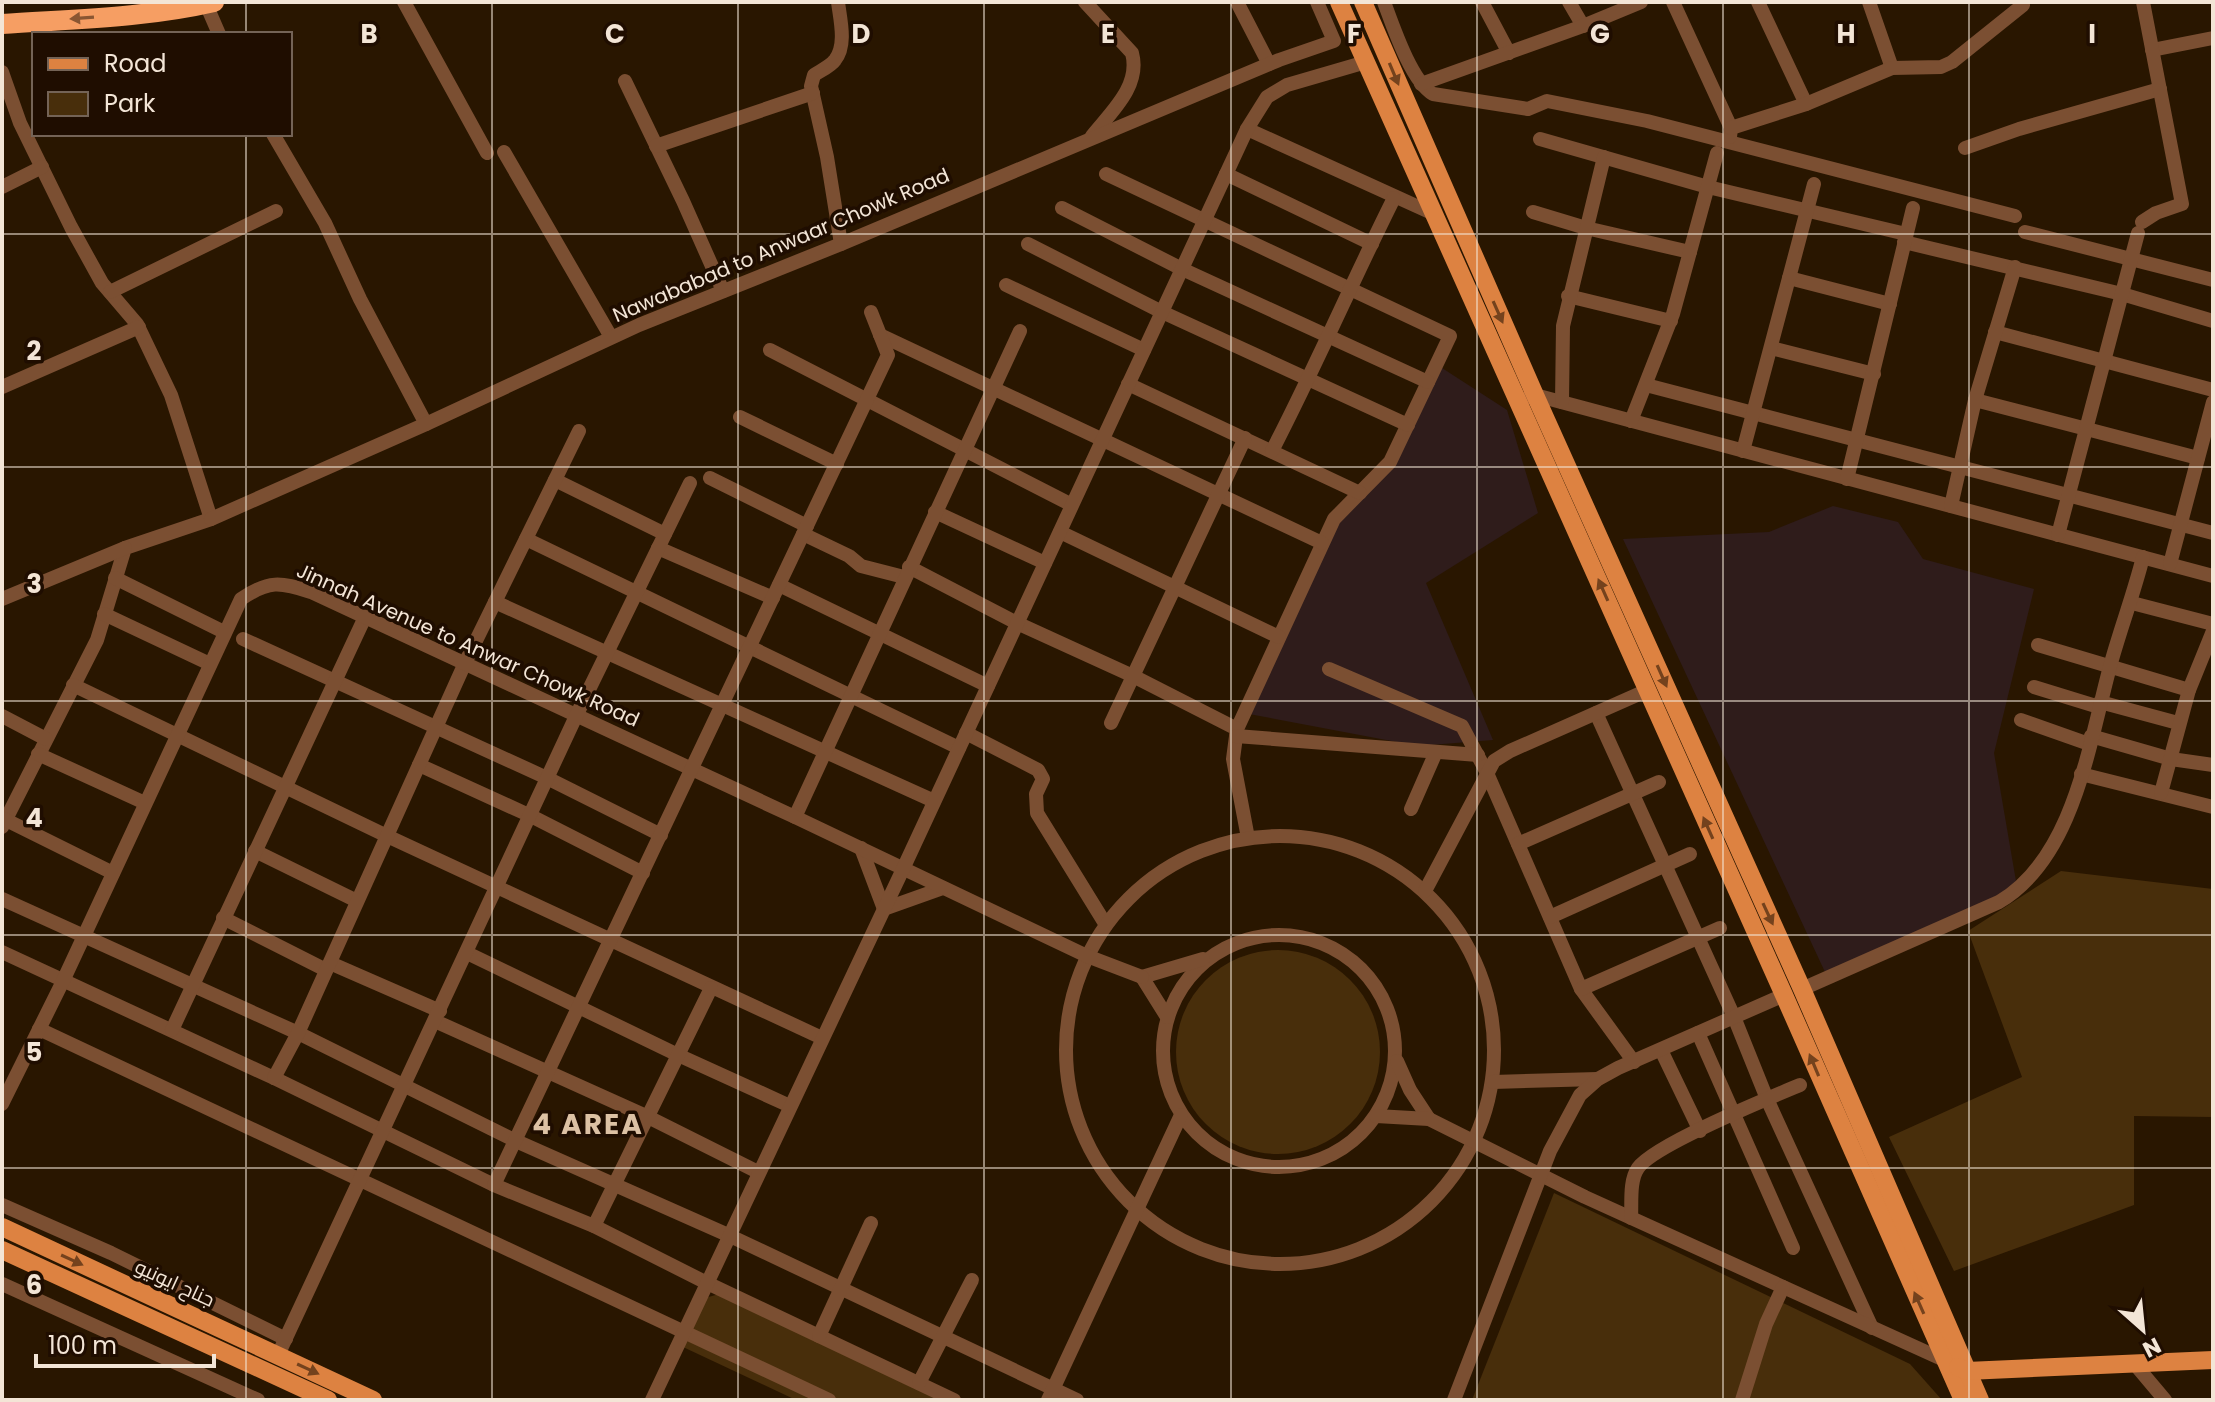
<svg xmlns="http://www.w3.org/2000/svg" width="2215" height="1402" viewBox="0 0 2215 1402" font-family="Poppins,Cairo,sans-serif">
	<style>
		.industrial { fill: #2f1c1b }
		.green { fill: #482e0b }
		.lines { fill: none; stroke-linecap: round; stroke-linejoin: round }
		.minor { stroke: #7b4f32; stroke-width: 14 }
		.major { stroke: #dd8241; stroke-width: 18 }
		.highway { stroke: #f69e63; stroke-width: 20 }
		.oneway { fill: #8a5632 }
		.oneway2 { fill: #74421d }
		.grid { fill: none; stroke: #f3e5d6; stroke-width: 2; stroke-opacity: 0.55 }
		.labels { text-anchor: middle; dominant-baseline: central; stroke-width: 7; stroke-linejoin: round; paint-order: stroke }
		.street-label { font-size: 20px; fill: #f3e5d6; stroke: #1f0d00 }
		.district-label { font-size: 28px; font-weight: bold; letter-spacing: 2px; fill: #dcc1a4; stroke: #1f0d00 }
		.grid-label { font-size: 26px; text-anchor: middle; font-weight: bold; fill: #f3e5d6; stroke: #1f0d00; stroke-width: 7; stroke-linejoin: round; paint-order: stroke }
	</style>
	<rect width="100%" height="100%" fill="#291600"/>
	<g class="industrial">
		<path d="M1442 368 1507 410 1538 513 1426 583 1493 740 1418 746 1249 714 1340 517 1389 469Z"/>
		<path d="M1833 506 1898 522 1923 559 2034 589 1994 753 2017 887 1825 972 1623 539 1769 532Z"/>
	</g>
	<g class="green">
		<path d="M2061 871 2213 889V1117L2134 1116V1205L1954 1271 1889 1137 2022 1077 1968 931Z"/>
		<circle cx="1278" cy="1052" r="102"/>
		<path d="M1554 1193 1910 1364 1942 1400H1472Z"/>
		<path d="M719 1294 940 1400H796L683 1347 705 1298Z"/>
	</g>
	<g class="lines">
		<g class="minor">
			<path d="M404 2 487 153"/>
			<path d="M838 2C840 19 847 45 835 60 831 66 820 71 814 75L811 86 827 157 841 244"/>
			<path d="M1085 2 1132 53C1141 86 1111 112 1092 136"/>
			<path d="M1237 2 1269 64"/>
			<path d="M1384 2C1393 26 1411 81 1433 94L1528 109 1547 101 1647 121 2015 216"/>
			<path d="M1482 2 1509 53"/>
			<path d="M1569 2 1583 26"/>
			<path d="M1673 2 1731 128 1730 137"/>
			<path d="M1758 2 1806 104"/>
			<path d="M1869 2 1892 68"/>
			<path d="M206 4 219 34"/>
			<path d="M2152 50 2213 38"/>
			<path d="M2 72 20 123 71 227 102 283 137 324 171 395 211 519 125 548 97 640 2 827"/>
			<path d="M625 81 683 201 723 291"/>
			<path d="M1421 84 1583 26 1641 2"/>
			<path d="M1731 128 1806 104 1892 68 1941 67 1952 62 2023 5"/>
			<path d="M1247 129 1434 214"/>
			<path d="M273 134 325 223 360 299 426 424"/>
			<path d="M1540 139 1708 187 1906 234"/>
			<path d="M656 146 813 93"/>
			<path d="M1965 148 2019 129 2160 89"/>
			<path d="M504 152 611 337"/>
			<path d="M1106 174 1450 336 1390 462 1334 519 1237 729 1233 759 1248 838"/>
			<path d="M1226 174 1372 244"/>
			<path d="M2 187 42 167"/>
			<path d="M1062 208 1182 269 1428 382"/>
			<path d="M1533 212 1586 228 1690 252"/>
			<path d="M2142 222 2156 213 2182 204 2143 2"/>
			<path d="M2025 232 2213 280"/>
			<path d="M1904 242 2122 294 2213 321"/>
			<path d="M1028 244 1162 312 1408 425"/>
			<path d="M1789 278 1890 304"/>
			<path d="M1006 285 1144 350"/>
			<path d="M110 292 276 211"/>
			<path d="M1568 296 1671 321"/>
			<path d="M1995 332 2213 390"/>
			<path d="M880 335 1322 543"/>
			<path d="M1771 348 1874 374"/>
			<path d="M770 350 1070 504"/>
			<path d="M1128 384 1360 493"/>
			<path d="M1646 385 2213 533"/>
			<path d="M2 387 139 327"/>
			<path d="M1529 397 1535 395 2213 576"/>
			<path d="M1975 400 2198 458"/>
			<path d="M1562 402 1563 326 1604 157"/>
			<path d="M740 417 837 464"/>
			<path d="M1631 421 1673 314 1717 153"/>
			<path d="M1272 451C1315 368 1352 282 1394 198"/>
			<path d="M1743 451 1814 184"/>
			<path d="M710 478 807 526"/>
			<path d="M1847 479 1913 208"/>
			<path d="M555 480 665 534"/>
			<path d="M1951 506 1975 400 2015 267"/>
			<path d="M935 512 1045 563"/>
			<path d="M211 519 426 424 639 325 841 244 1279 60 1334 41 1317 2"/>
			<path d="M1060 532 1279 637"/>
			<path d="M803 534 849 556 861 566 904 577"/>
			<path d="M2058 535 2138 233"/>
			<path d="M526 539 959 748"/>
			<path d="M658 548 773 598"/>
			<path d="M2170 564 2213 402"/>
			<path d="M909 567 1017 623 1133 676 1237 729"/>
			<path d="M115 578 224 632"/>
			<path d="M779 585 988 686"/>
			<path d="M2 599 125 548"/>
			<path d="M495 602 934 801"/>
			<path d="M2132 603 2213 624"/>
			<path d="M104 614 210 664"/>
			<path d="M243 639 547 778 661 835"/>
			<path d="M2038 645 2189 690"/>
			<path d="M1329 669 1462 726 1487 773 1581 989 1634 1062"/>
			<path d="M73 685 387 836 822 1038"/>
			<path d="M2034 687 2099 707"/>
			<path d="M2100 702 2178 723"/>
			<path d="M1596 713 1734 1017 1767 1099 1872 1328"/>
			<path d="M2 716 46 739"/>
			<path d="M2021 720 2089 744"/>
			<path d="M1111 723 1245 438"/>
			<path d="M966 733 1038 770 1043 779 1036 794 1037 813 1106 925"/>
			<path d="M1236 736 1478 755"/>
			<path d="M2091 736 2171 759 2213 765"/>
			<path d="M38 754 145 803"/>
			<path d="M419 765 531 816 643 873"/>
			<path d="M2081 774 2213 807"/>
			<path d="M2161 793 2189 690 2213 631"/>
			<path d="M1411 809 1436 752"/>
			<path d="M795 817 1020 331"/>
			<path d="M2 818 113 873"/>
			<circle cx="1280" cy="1050" r="214"/>
			<path d="M1518 844 1659 782"/>
			<path d="M861 848 884 909 943 888"/>
			<path d="M255 851 357 901"/>
			<path d="M1425 891 1494 761 1510 751 1648 690"/>
			<path d="M2 899 298 1033 516 1141 728 1235 1077 1400"/>
			<path d="M1550 917 1690 854"/>
			<path d="M223 918 326 970"/>
			<circle cx="1279" cy="1051" r="116"/>
			<path d="M2 952 274 1078 494 1185 594 1226 705 1282 954 1400"/>
			<path d="M467 953 678 1055 790 1106"/>
			<path d="M330 963 440 1011"/>
			<path d="M1142 977 1203 959"/>
			<path d="M1142 977 1167 1017"/>
			<path d="M1581 989 1720 928"/>
			<path d="M1802 989 1999 902C2075 857 2089 742 2111 663 2121 627 2134 593 2143 557"/>
			<path d="M435 1021 648 1117 758 1172"/>
			<path d="M39 1029 829 1400"/>
			<path d="M172 1030 365 617"/>
			<path d="M1698 1033 1793 1248"/>
			<path d="M1661 1050 1700 1131"/>
			<path d="M1397 1061 1410 1090 1429 1119"/>
			<path d="M274 1078 298 1033 465 663 579 431"/>
			<path d="M1493 1082 1598 1079"/>
			<path d="M2 1104 63 981 241 599C269 580 280 582 311 592L795 817 1087 956 1142 977"/>
			<path d="M1376 1116 1429 1119 1585 1197 1944 1360"/>
			<path d="M494 1185 888 355 871 312"/>
			<path d="M2 1205 111 1253 286 1339"/>
			<path d="M1631 1218C1632 1203 1629 1181 1638 1168 1654 1145 1769 1098 1800 1085"/>
			<path d="M594 1226 711 988"/>
			<path d="M2 1284 258 1400"/>
			<path d="M819 1336 871 1223"/>
			<path d="M278 1355 577 714 690 483"/>
			<path d="M2133 1362 2165 1400"/>
			<path d="M919 1383 972 1280"/>
			<path d="M652 1400 903 869 1247 129 1267 97 1287 85 1366 62"/>
			<path d="M1048 1400 1181 1115"/>
			<path d="M1454 1400 1550 1151 1580 1095 1598 1079 1618 1068 1784 995"/>
			<path d="M1742 1400 1766 1324 1783 1287"/>
		</g>
		<g class="major">
			<path d="M1339 2 1784 995 1963 1400"/>
			<path d="M1363 2 1535 395 1802 989 1980 1400"/>
			<path d="M2 1227 373 1400"/>
			<path d="M2 1250 328 1400"/>
			<path d="M1958 1367 1967 1371 2213 1360"/>
		</g>
		<path class="highway" d="M2 24C73 19 145 18 214 2"/>
	</g>
	<defs><path id="oneway-solid" d="M-6-.8H1V-3.2L6.5 0L1 3.2V.8H-6Z" transform="scale(2)"/></defs>
	<use class="oneway" href="#oneway-solid" transform="translate(82 18) rotate(176)"/>
	<g class="oneway2">
		<use href="#oneway-solid" transform="translate(1394 74) rotate(67)"/>
		<use href="#oneway-solid" transform="translate(1498 312) rotate(66)"/>
		<use href="#oneway-solid" transform="translate(1603 590) rotate(-114)"/>
		<use href="#oneway-solid" transform="translate(1662 676) rotate(66)"/>
		<use href="#oneway-solid" transform="translate(1708 828) rotate(-114)"/>
		<use href="#oneway-solid" transform="translate(1768 914) rotate(65)"/>
		<use href="#oneway-solid" transform="translate(1814 1065) rotate(-113)"/>
		<use href="#oneway-solid" transform="translate(72 1260) rotate(25)"/>
		<use href="#oneway-solid" transform="translate(1919 1303) rotate(-114)"/>
		<use href="#oneway-solid" transform="translate(308 1369) rotate(25)"/>
	</g>
	<path class="grid" d="M246 2V34M492 2V1400M738 2V1400M984 2V1400M1231 2V1400M1477 2V1400M1723 2V1400M1969 2V1400M246 134V1400M2 234H2213M2 467H2213M2 701H2213M2 935H2213M2 1168H2213"/>
	<g class="labels">
		<g class="street-label">
			<text transform="translate(781 245) rotate(-23)">Nawababad to Anwaar Chowk Road</text>
			<text transform="translate(468 645) rotate(24)">Jinnah Avenue to Anwar Chowk Road</text>
			<text transform="translate(175 1283) rotate(25)">جناح ایونیو</text>
		</g>
		<g class="district-label">
			<text x="588" y="1124">4 AREA</text>
		</g>
	</g>
	<g class="grid-label">
		<text x="369" y="43">B</text>
		<text x="615" y="43">C</text>
		<text x="861" y="43">D</text>
		<text x="1108" y="43">E</text>
		<text x="1354" y="43">F</text>
		<text x="1600" y="43">G</text>
		<text x="1846" y="43">H</text>
		<text x="2092" y="43">I</text>
		<text x="34" y="360">2</text>
		<text x="34" y="593">3</text>
		<text x="34" y="827">4</text>
		<text x="34" y="1061">5</text>
		<text x="34" y="1294">6</text>
	</g>
	<rect width="2215" height="1402" fill="none" stroke="#f3e5d6" stroke-width="8"/>
	<rect x="32" y="32" width="260" height="104" fill="#1f0d00" stroke="#746356" stroke-width="2"/>
	<rect x="48" y="58" width="40" height="12" fill="#dd8241" stroke="#746356" stroke-width="2"/>
	<text x="104" y="72" font-size="24" fill="#f3e5d6">Road</text>
	<rect x="48" y="92" width="40" height="24" fill="#482e0b" stroke="#746356" stroke-width="2"/>
	<text x="104" y="112" font-size="24" fill="#f3e5d6">Park</text>
	<g transform="translate(2143 1330) rotate(153)" stroke="#1f0d00" stroke-width="6" paint-order="stroke">
	<path d="M0-6L14 30L0 20L-14 30Z" fill="#f3e5d6"/>
	<text y="-12" font-size="22" font-weight="bold" text-anchor="middle" fill="#f3e5d6">N</text>
	</g>
	<path d="M36 1354v12h178v-12" fill="none" stroke="#f3e5d6" stroke-width="4"/>
	<text x="48" y="1354" font-size="24" fill="#f3e5d6" stroke="#1f0d00" stroke-width="6" paint-order="stroke">100 m</text>
</svg>
